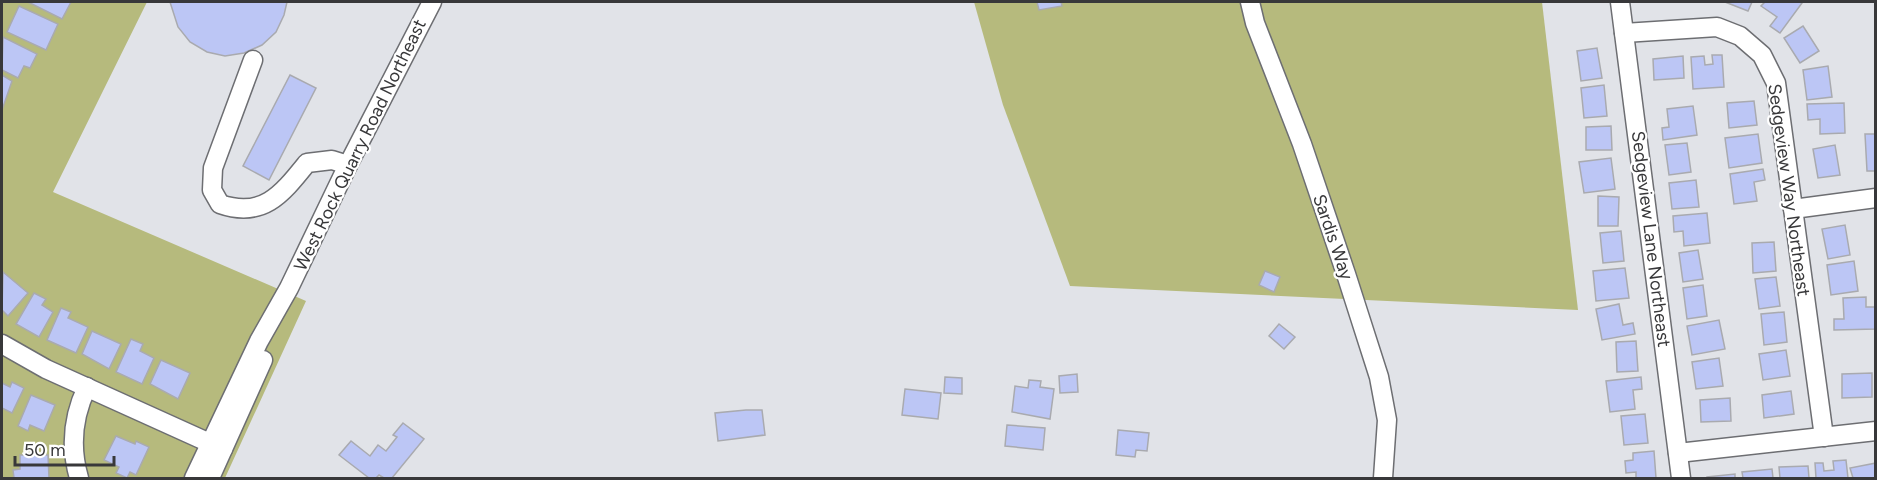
<svg xmlns="http://www.w3.org/2000/svg" width="1877" height="480" viewBox="0 0 1877 480" font-family="Figtree,sans-serif">
	<style>
		.green { fill: #b6ba7d }
		.building { fill: #bcc6f5; stroke: #a9aaaf; stroke-width: 1.5 }
		.lines { fill: none; stroke-linecap: round; stroke-linejoin: round }
		.minor-casing { stroke: #6d6e72; stroke-width: 21 }
		.minor { stroke: #fff; stroke-width: 18 }
		.labels { text-anchor: middle; dominant-baseline: central; stroke-width: 4.5; stroke-linejoin: round; paint-order: stroke }
		.street-label { font-size: 18px; fill: #38383a; stroke: #fff }
	</style>
	<rect width="100%" height="100%" fill="#e1e3e8"/>
	<g class="green">
		<path d="M2 2H147L53 192 306 301 225 478H2Z"/>
		<path d="M974 2H1542L1578 310 1070 286 1003 105Z"/>
	</g>
	<g class="building">
		<path d="M28 2H71L62 19Z"/>
		<path d="M170 2H287L284 15 276 32 262 45 244 53 225 56 207 52 190 42 178 27Z"/>
		<path d="M1037 2H1061L1062 6 1039 10Z"/>
		<path d="M1725 2H1752L1748 11Z"/>
		<path d="M1765 2H1800L1802 3 1780 33 1770 26 1777 17 1761 6Z"/>
		<path d="M19 6 58 24 46 50 7 32Z"/>
		<path d="M1803 26 1819 51 1800 63 1784 38Z"/>
		<path d="M3 37 37 54 30 68 24 66 18 78 2 70Z"/>
		<path d="M1597 48 1602 78 1581 81 1577 51Z"/>
		<path d="M1712 55H1722L1724 87 1693 89 1691 57 1704 56 1705 65 1713 64Z"/>
		<path d="M1683 56 1684 78 1654 80 1653 59Z"/>
		<path d="M1828 66 1832 97 1807 100 1803 70Z"/>
		<path d="M2 75 12 81 2 110Z"/>
		<path d="M290 75 316 88 269 180 243 166Z"/>
		<path d="M1604 85 1607 116 1584 118 1581 88Z"/>
		<path d="M1754 101 1757 125 1729 128 1727 103Z"/>
		<path d="M1844 103 1845 133 1820 134V119L1808 120 1807 104Z"/>
		<path d="M1693 106 1697 135 1663 140 1662 128 1669 127 1667 109Z"/>
		<path d="M1611 126 1612 150H1586V127Z"/>
		<path d="M1758 134 1762 163 1729 168 1725 138Z"/>
		<path d="M1865 134H1876V171H1867Z"/>
		<path d="M1687 143 1691 172 1669 175 1665 145Z"/>
		<path d="M1835 145 1840 175 1818 178 1813 149Z"/>
		<path d="M1611 158 1615 189 1584 193 1579 162Z"/>
		<path d="M1763 169 1765 180 1754 182 1757 201 1734 204 1730 174Z"/>
		<path d="M1696 180 1699 207 1672 209 1669 183Z"/>
		<path d="M1598 196 1619 197 1618 226H1598Z"/>
		<path d="M1707 213 1710 243 1684 246 1683 231 1674 232 1673 216Z"/>
		<path d="M1845 225 1850 255 1828 259 1822 229Z"/>
		<path d="M1621 231 1624 261 1603 263 1600 233Z"/>
		<path d="M1774 242 1776 271 1753 273 1752 243Z"/>
		<path d="M1698 250 1703 279 1683 282 1679 253Z"/>
		<path d="M1854 261 1858 291 1831 295 1827 265Z"/>
		<path d="M1625 268 1629 298 1596 301 1593 271Z"/>
		<path d="M1265 271 1280 277 1274 292 1259 285Z"/>
		<path d="M3 272 28 293 8 316 2 310Z"/>
		<path d="M1776 277 1780 306 1759 309 1755 279Z"/>
		<path d="M1703 285 1707 316 1687 319 1683 288Z"/>
		<path d="M34 293 46 299 42 305 53 312 39 337 16 324Z"/>
		<path d="M1866 297V307H1876V329L1834 330V319H1844L1843 298Z"/>
		<path d="M1619 304 1623 325 1633 323 1635 334 1602 340 1596 309Z"/>
		<path d="M61 308 71 312 68 318 88 327 76 353 47 340Z"/>
		<path d="M1784 312 1787 342 1764 345 1761 314Z"/>
		<path d="M1719 320 1725 349 1692 355 1687 326Z"/>
		<path d="M1279 324 1295 337 1284 349 1269 336Z"/>
		<path d="M92 331 121 344 109 369 82 354Z"/>
		<path d="M131 339 143 344 140 351 154 358 142 384 116 372Z"/>
		<path d="M1636 341 1638 371 1617 372 1616 342Z"/>
		<path d="M1786 350 1790 376 1763 380 1759 354Z"/>
		<path d="M1719 358 1723 386 1696 389 1692 362Z"/>
		<path d="M161 360 190 373 178 399 150 384Z"/>
		<path d="M1872 373V397L1842 398V374Z"/>
		<path d="M1077 374 1078 392 1060 393 1059 376Z"/>
		<path d="M945 377 962 378V394L944 393Z"/>
		<path d="M1641 377 1642 389 1633 390 1635 409 1610 412 1606 381Z"/>
		<path d="M1029 380 1041 381 1040 387 1054 389 1050 419 1012 412 1015 386 1028 388Z"/>
		<path d="M12 382 24 388 12 413 2 408V383L10 387Z"/>
		<path d="M905 389 941 393 938 419 902 415Z"/>
		<path d="M1791 391 1794 414 1764 418 1762 395Z"/>
		<path d="M31 395 55 405 44 431 30 425 28 431 18 426Z"/>
		<path d="M1730 398 1731 421 1701 422 1700 400Z"/>
		<path d="M746 410H762L765 435 718 441 715 413Z"/>
		<path d="M1645 414 1648 443 1624 445 1621 416Z"/>
		<path d="M403 423 424 439 392 478H384L379 475 376 478H369L339 455 351 441 370 456 378 445 386 451 397 437 393 435Z"/>
		<path d="M1007 425 1045 428 1043 450 1005 446Z"/>
		<path d="M1118 430 1149 433 1147 451 1136 450 1135 457 1116 455Z"/>
		<path d="M116 436 135 444 136 441 149 447 136 475 130 472 127 478 116 473 119 467 104 460Z"/>
		<path d="M1654 451 1656 478H1636V472L1626 473 1625 461 1633 460V453Z"/>
		<path d="M20 455H48L49 478H14L13 470 20 469Z"/>
		<path d="M1846 460 1848 478H1816L1815 463H1823L1824 471 1834 470 1833 461Z"/>
		<path d="M1876 463V478H1853L1850 468Z"/>
		<path d="M1808 466 1809 478H1780L1779 467Z"/>
		<path d="M1772 469 1773 478H1743L1742 472Z"/>
		<path d="M1735 474V478H1707V477Z"/>
	</g>
	<g class="lines">
		<defs>
			<g id="minor">
				<path d="M1250 2 1255 23 1302 144 1346 274 1379 377 1387 420 1383 478"/>
				<path d="M1620 2 1681 478"/>
				<path d="M1624 33 1717 27 1740 36 1762 55 1776 83 1824 437"/>
				<path d="M253 60 213 168 212 190 220 204C263 219 282 194 307 163L332 160 348 165"/>
				<path d="M1793 209 1876 198"/>
				<path d="M2 344 46 369 223 449"/>
				<path d="M1678 453 1876 431"/>
				<path d="M79 478C70 447 73 416 87 387"/>
				<path d="M194 478 259 341 289 288 348 165 432 2"/>
				<path d="M210 478 263 360"/>
			</g>
		</defs>
		<use href="#minor" class="minor-casing"/>
		<use href="#minor" class="minor"/>
	</g>
	<g class="labels">
		<g class="street-label">
			<text transform="translate(360 145) rotate(-64)">West Rock Quarry Road Northeast</text>
			<text transform="translate(1789 190) rotate(82)">Sedgeview Way Northeast</text>
			<text transform="translate(1333 237) rotate(71)">Sardis Way</text>
			<text transform="translate(1651 239) rotate(83)">Sedgeview Lane Northeast</text>
		</g>
	</g>
	<rect width="1877" height="480" fill="none" stroke="#38383a" stroke-width="6"/>
	<path d="M15 456v9h99v-9" fill="none" stroke="#38383a" stroke-width="3"/>
	<text x="24" y="456" font-size="18" fill="#38383a" stroke="#ffffff" stroke-width="4.5" paint-order="stroke">50 m</text>
</svg>
